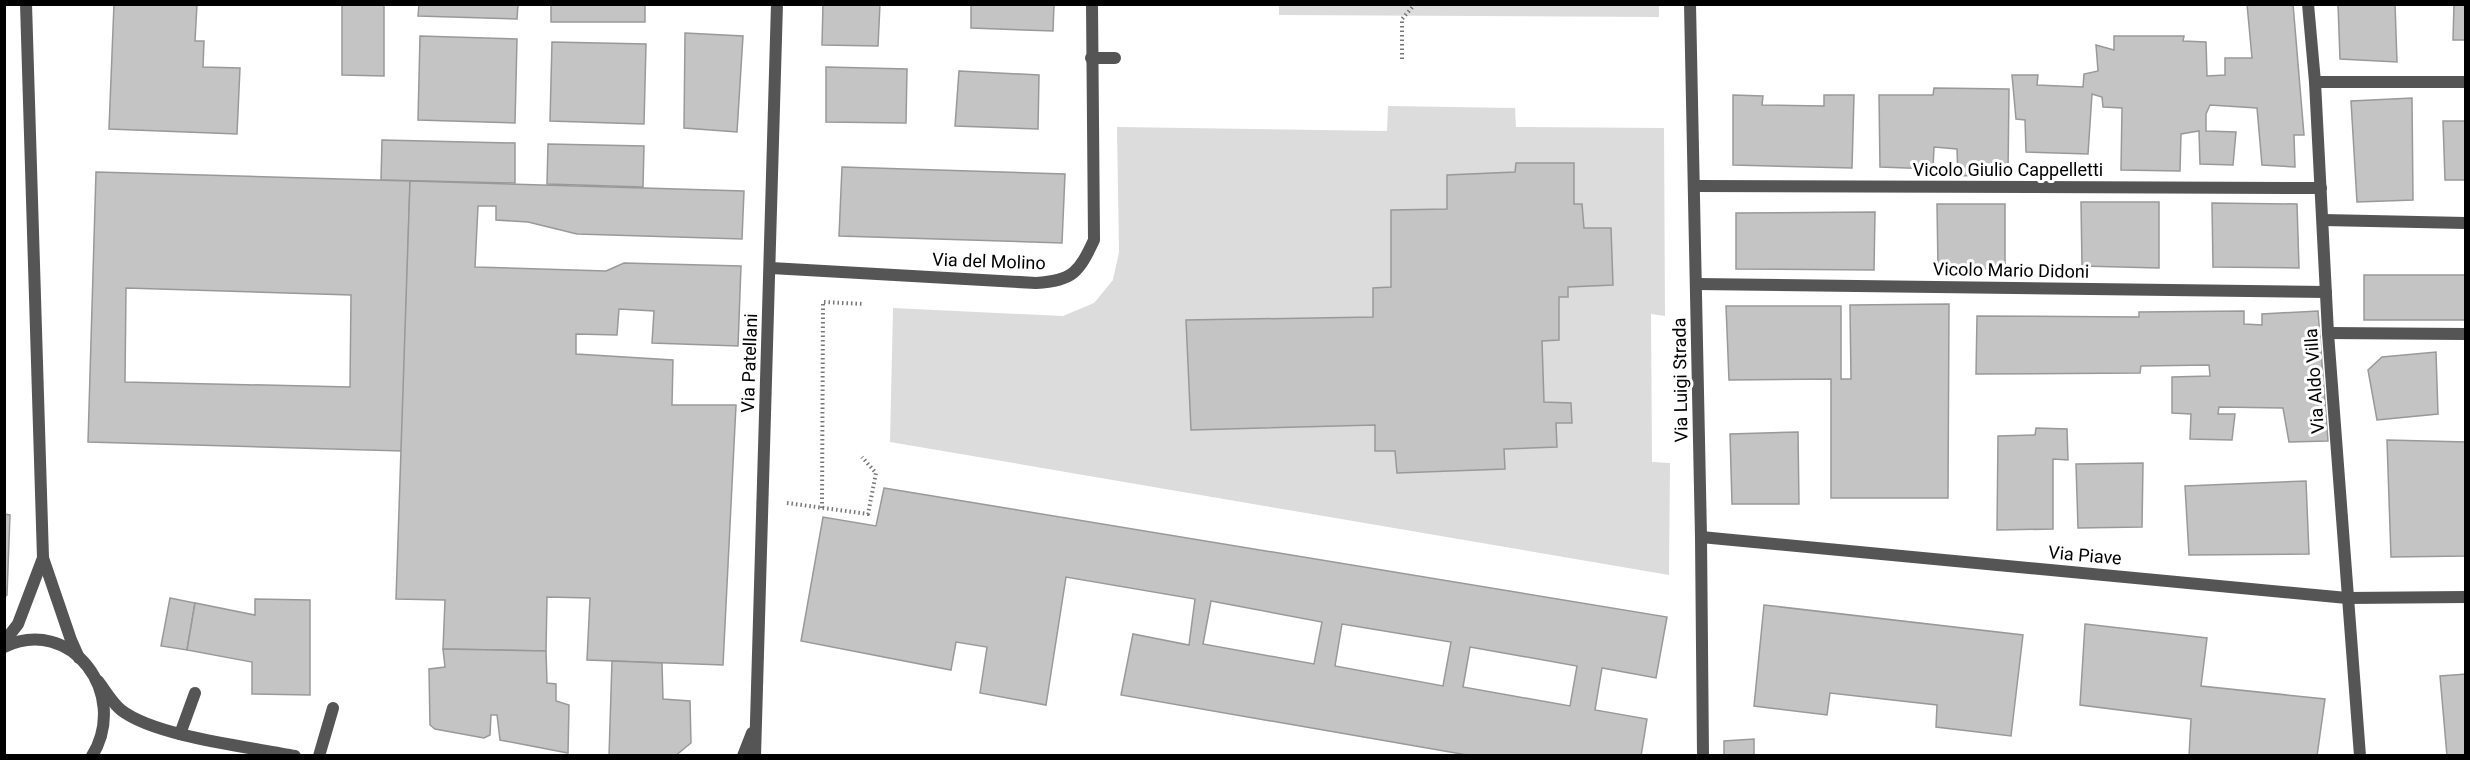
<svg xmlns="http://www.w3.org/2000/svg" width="2470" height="760" viewBox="0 0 2470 760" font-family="Roboto,sans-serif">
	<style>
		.green { fill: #dcdcdc }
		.building { fill: #c4c4c4; stroke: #999; stroke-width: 1.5; fill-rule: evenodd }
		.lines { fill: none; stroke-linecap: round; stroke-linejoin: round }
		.path { stroke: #777; stroke-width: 4; stroke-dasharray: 1.5 3; stroke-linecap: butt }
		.service { stroke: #555; stroke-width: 12 }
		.minor { stroke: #555; stroke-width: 12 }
		.tertiary { stroke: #555; stroke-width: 12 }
		.labels { text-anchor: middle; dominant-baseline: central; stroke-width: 6; stroke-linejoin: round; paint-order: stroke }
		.street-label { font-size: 18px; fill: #000; stroke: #fff }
	</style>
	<rect width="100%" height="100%" fill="#fff"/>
	<g class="green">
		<path d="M1659 4V17L1279 15V4Z"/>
		<path d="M1388 106 1515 108 1516 127 1664 128 1665 316 1651 314 1652 462 1670 463 1669 575 890 442 893 308 1063 316 1094 303 1113 280 1119 252 1117 127 1387 131Z"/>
	</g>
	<g class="building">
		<path d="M114 4H197L195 41H204L203 67 240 68 237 134 109 129Z"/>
		<path d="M342 4H384V76L342 75Z"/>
		<path d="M419 4H518L517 19 418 16Z"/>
		<rect x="551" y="4" width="94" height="18"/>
		<path d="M823 4H880L878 46 822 45Z"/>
		<path d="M971 4H1054L1053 31 971 28Z"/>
		<path d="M2247 4H2293L2304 135H2294L2295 167 2262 165 2257 108 2210 105 2206 114V131L2236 132 2233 165 2200 164 2199 131 2181 134 2180 171 2121 170 2122 108 2103 107 2102 97 2092 94 2088 154 2026 152 2025 120 2016 119 2012 75H2038L2037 85 2083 87 2084 74 2098 71 2096 45 2114 50V36H2184L2183 41 2206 42 2207 76 2225 75V58H2252Z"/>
		<path d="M2338 4H2395L2397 62 2340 59Z"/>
		<path d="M2454 4H2466V40H2453Z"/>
		<path d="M685 33 743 36 737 132 684 128Z"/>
		<path d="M420 36 517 39 515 123 418 120Z"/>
		<path d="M552 42 646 44 644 124 550 121Z"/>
		<path d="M826 67 907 69 906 123 826 122Z"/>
		<path d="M959 71 1039 75 1038 129 955 126Z"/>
		<path d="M1934 88 2009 89 2008 174 1958 176 1957 149 1934 147 1933 169 1880 167 1879 95H1933Z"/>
		<path d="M1733 95 1763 96 1762 105 1824 106V95H1854L1852 168 1733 165Z"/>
		<path d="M2412 98 2413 200 2357 202 2351 101Z"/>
		<path d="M2443 121H2466V180H2445Z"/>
		<path d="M382 140 515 143V183L381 180Z"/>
		<path d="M548 144 644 146 643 187 547 184Z"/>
		<path d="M1516 163H1574V204H1582L1584 228H1611L1613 285 1568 287V297H1559V340L1542 341 1544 402 1571 403 1572 423H1556L1557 447 1504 449 1505 469 1397 473 1395 451H1375V425L1191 430 1186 320 1373 317V288L1391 287V210L1447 209V175L1515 172Z"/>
		<path d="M842 167 1065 174 1062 243 839 236Z"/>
		<path d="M96 172 410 181 402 451 88 442ZM126 288 351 295 350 387 125 382Z"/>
		<path d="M410 181 744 191 742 239 577 234 528 222 496 220V206H478L475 267 606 271 624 263 741 266 738 346 652 343 654 311 619 309 617 335 576 334V354L673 360 672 405H736L723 665 587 660 590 598 547 597 546 651 443 649 445 600 396 599Z"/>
		<path d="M2081 202H2159V268L2082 266Z"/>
		<path d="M2212 203 2297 204 2299 268 2213 267Z"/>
		<path d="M1937 204H2005V269L1938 268Z"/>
		<path d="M1875 212 1874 270 1736 269V213Z"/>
		<rect x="2364" y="275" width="102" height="45"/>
		<path d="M1949 304 1948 498H1831V379L1729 380 1726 306H1841V379H1851L1850 305Z"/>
		<path d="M2244 311V324L2262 325V314L2318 311 2328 441 2289 442 2283 408 2219 407 2218 414H2235L2232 440 2190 439 2191 414 2172 413V377L2210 376 2209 365 2141 366 2140 373 1976 374 1977 316 2139 317V312Z"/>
		<path d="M2436 352 2438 414 2377 420 2368 370 2382 357Z"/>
		<path d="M2036 428 2067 429 2068 460 2053 459V529L1997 530 1998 436 2035 435Z"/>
		<path d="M1798 432 1799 504H1732L1730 434Z"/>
		<path d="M2387 440 2466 442V556L2391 557Z"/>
		<path d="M2143 463 2142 527 2078 528 2076 464Z"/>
		<path d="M2306 481 2309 554 2189 555 2185 486Z"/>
		<path d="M884 488 1667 617 1656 678 1602 668 1595 710 1647 719 1641 756H1473L1121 695 1133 634 1189 645 1195 599 1066 577 1046 705 980 693 987 647 956 642 951 670 801 641 823 517 876 526ZM1211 601 1322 622 1314 664 1203 644ZM1342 624 1451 642 1443 686 1335 666ZM1470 647 1577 666 1570 706 1463 687Z"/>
		<path d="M4 514 10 515 7 595 4 597Z"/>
		<path d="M170 598 195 603 187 650 161 646Z"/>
		<path d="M255 599 310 600V695L252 694V662L187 650 195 603 255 615Z"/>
		<path d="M1764 605 2023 635 2011 736 1936 727 1937 705 1830 693 1827 715 1754 706Z"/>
		<path d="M2085 624 2207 638 2201 686 2325 699 2317 756H2189L2191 719 2080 705Z"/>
		<path d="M443 649 546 651 547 683 556 684V701L569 705 568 753 500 740 497 715H491L490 735 484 738 435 729 430 725 429 669 445 667Z"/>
		<path d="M612 661 662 663 663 699 690 701 691 743 675 756H609Z"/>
		<path d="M2466 674V756H2447L2440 676Z"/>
		<path d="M1754 739V756H1724V741Z"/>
	</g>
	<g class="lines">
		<g class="path">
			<path d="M1183 4V7"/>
			<path d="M1246 4V7"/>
			<path d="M1402 59V19L1415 4"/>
			<path d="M787 503 868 514 876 473 862 457"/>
			<path d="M822 508 823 302 864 304"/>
		</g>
		<g class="service">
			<path d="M1091 58H1115"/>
			<path d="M180 734 195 693"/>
			<path d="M319 756 333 708"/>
		</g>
		<g class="minor">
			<path d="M1690 4 1701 537 1703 756"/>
			<path d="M2308 4 2315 82 2328 333 2360 756"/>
			<path d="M2315 82H2466"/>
			<path d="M1695 186 2321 188"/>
			<path d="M2323 220 2466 223"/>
			<path d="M771 268 1036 283C1073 281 1079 272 1094 240L1092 4"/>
			<path d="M1696 284 2326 292"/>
			<path d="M2328 333 2466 334"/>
			<path d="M1701 537 2347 598 2466 597"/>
			<path d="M743 756 752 733"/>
			<path d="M755 756 777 4"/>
		</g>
		<g class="tertiary">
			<path d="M26 4 43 558 71 640 79 658"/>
			<path d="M4 642 18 624 43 558"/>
			<path d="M4 647C71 615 130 694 92 756"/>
			<path d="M98 681C105 690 112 703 121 710 156 737 251 747 295 756"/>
		</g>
	</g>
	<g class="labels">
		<g class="street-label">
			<text x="2008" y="169">Vicolo Giulio Cappelletti</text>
			<text transform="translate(989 261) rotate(2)">Via del Molino</text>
			<text transform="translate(2011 270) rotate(1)">Vicolo Mario Didoni</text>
			<text transform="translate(749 363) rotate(-88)">Via Patellani</text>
			<text transform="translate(1680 380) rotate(-91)">Via Luigi Strada</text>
			<text transform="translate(2314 381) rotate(-94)">Via Aldo Villa</text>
			<text transform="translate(2085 555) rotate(5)">Via Piave</text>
		</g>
	</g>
	<rect width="2470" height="760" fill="none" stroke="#000000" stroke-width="12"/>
</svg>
